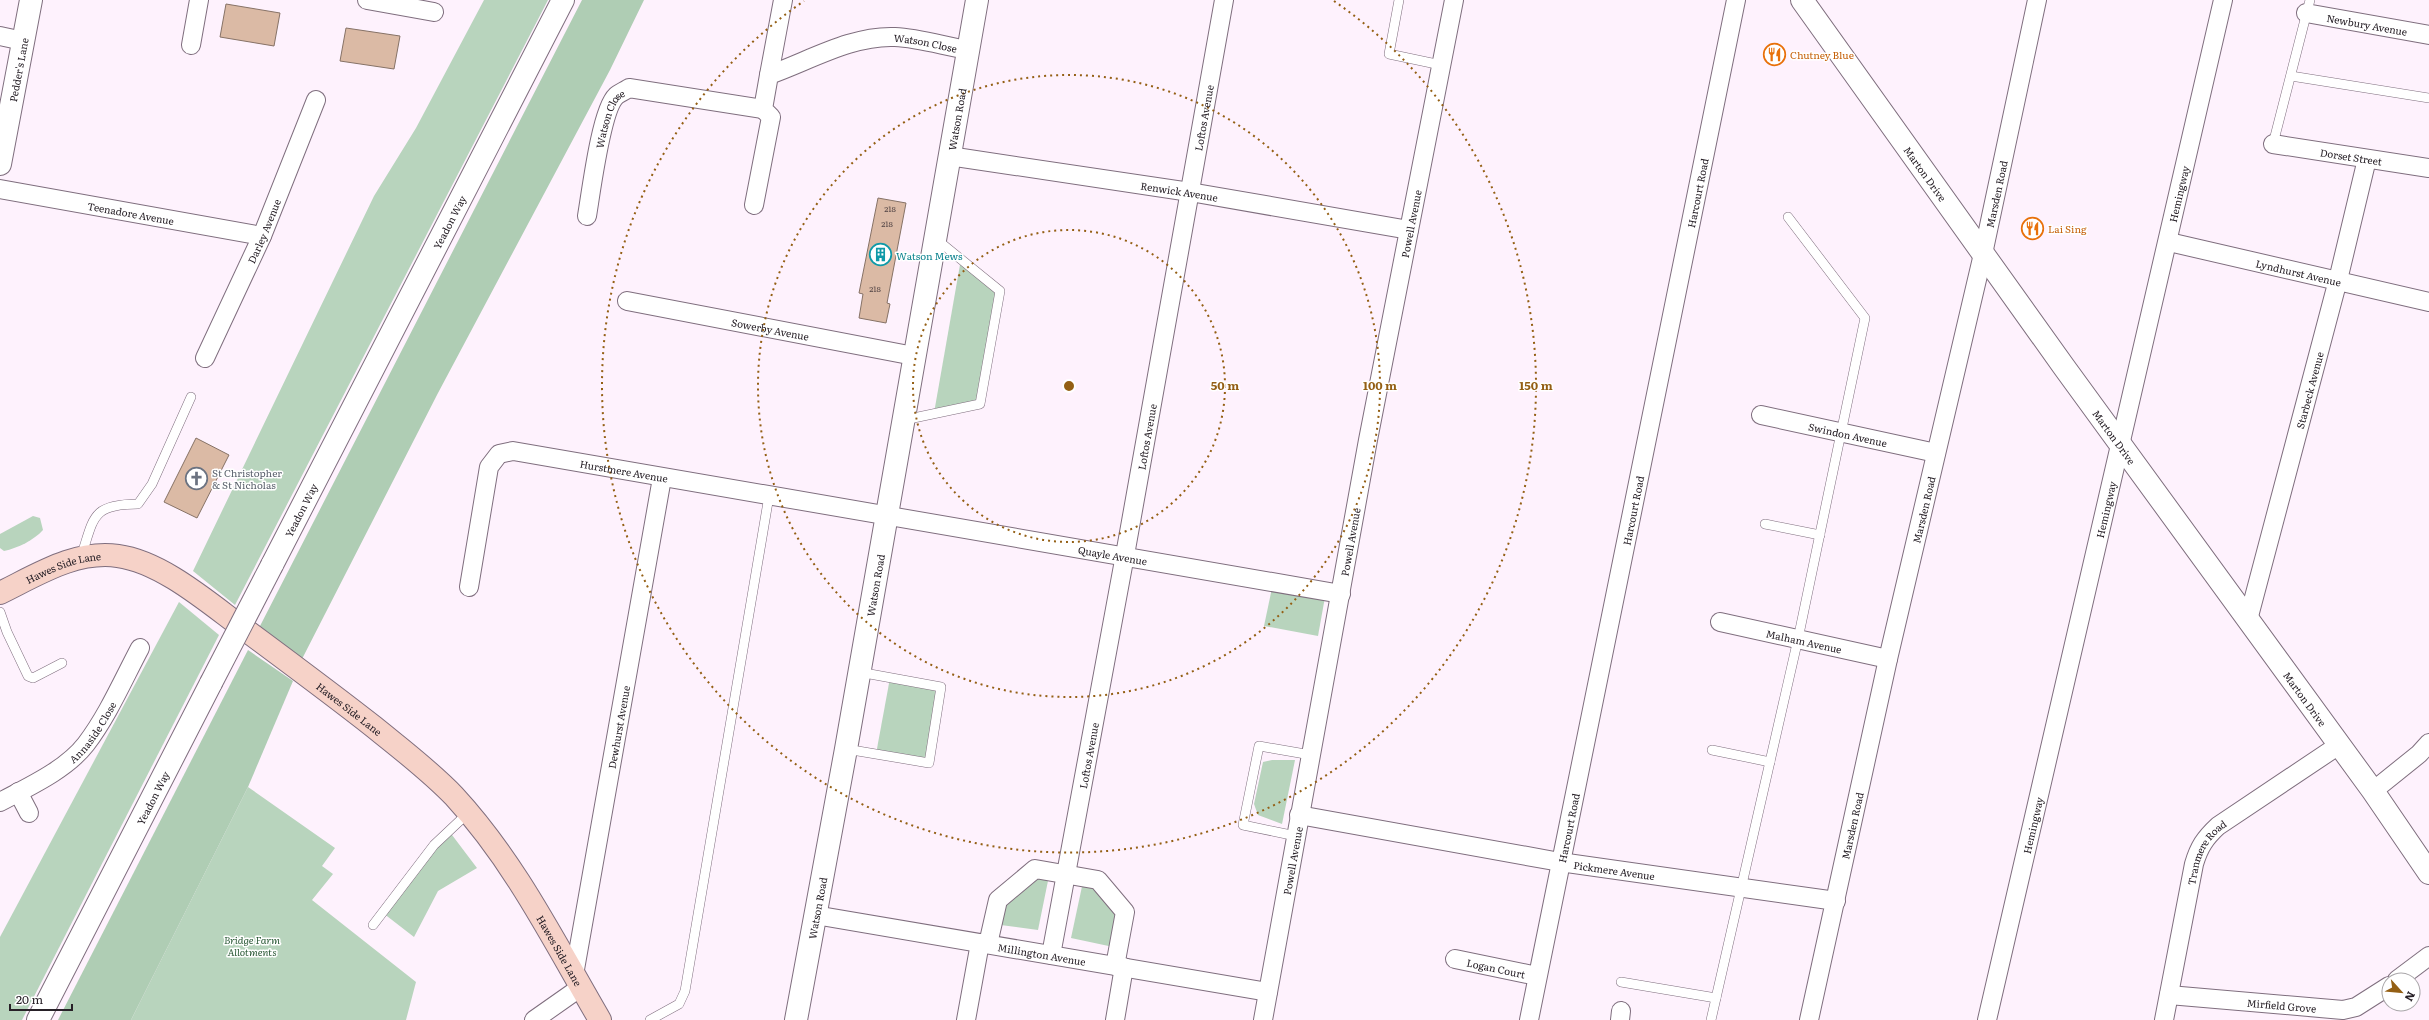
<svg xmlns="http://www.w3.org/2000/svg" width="2429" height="1020" viewBox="0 0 2429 1020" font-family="Literata,serif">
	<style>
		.green { fill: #b8d4bd }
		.forest { fill: #afcdb4 }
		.building { fill: #dbbaa5; stroke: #867266 }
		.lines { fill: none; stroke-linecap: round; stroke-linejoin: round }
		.service-casing { stroke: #7f6e7e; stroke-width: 10 }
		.minor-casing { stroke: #7f6e7e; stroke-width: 20 }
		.tertiary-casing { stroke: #7f6e7e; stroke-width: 24 }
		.secondary-casing { stroke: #7f6e7e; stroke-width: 24 }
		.service { stroke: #fff; stroke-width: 9 }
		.minor { stroke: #fff; stroke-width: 18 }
		.tertiary { stroke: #fff; stroke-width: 22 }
		.secondary { stroke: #f6d2c8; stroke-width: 22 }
		.tertiary-bridge-casing { stroke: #7f6e7e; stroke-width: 24; stroke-linecap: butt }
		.tertiary-bridge { stroke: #fff; stroke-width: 22 }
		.ring { fill: none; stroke: #945f14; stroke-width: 2; stroke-dasharray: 2 4 }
		.labels { text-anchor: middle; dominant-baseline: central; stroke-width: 3; stroke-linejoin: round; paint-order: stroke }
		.number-label { font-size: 8px; fill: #544646 }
		.street-label { font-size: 10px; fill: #272027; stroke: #fff }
		.food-label { font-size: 10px; fill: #c56008; stroke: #fff; text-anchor: start }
		.culture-label { font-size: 10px; fill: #0d838f; stroke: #fff; text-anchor: start }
		.worship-label { font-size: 10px; fill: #5b616d; stroke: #fff; text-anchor: start }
		.park-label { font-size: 10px; font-style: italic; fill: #285734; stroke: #fff }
		.centre { fill: #945f14; stroke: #fff; stroke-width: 2 }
		.ring-label { font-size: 12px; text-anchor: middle; font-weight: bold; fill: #945f14; stroke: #fff; stroke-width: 3; stroke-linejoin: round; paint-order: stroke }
	</style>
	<rect width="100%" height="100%" fill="#fef2fd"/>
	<g class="green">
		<path d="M484 0H548L235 605 193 571 374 196 416 128Z"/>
		<path d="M961 259 1000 291 980 404 934 413Z"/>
		<path d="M33 516 40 518 43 530C34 540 18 548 4 551L0 548V534Z"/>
		<path d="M1272 588 1325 597 1318 636 1264 626Z"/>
		<path d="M179 602 219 635 22 1020H0V937Z"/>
		<path d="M890 678 941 687 929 763 876 754Z"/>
		<path d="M1272 760H1295L1282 824 1258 815 1254 804 1263 762Z"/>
		<path d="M248 787 335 848 322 866 333 874 312 900 416 982 406 1020H131Z"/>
		<path d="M449 831 477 868 438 891 414 937 383 913Z"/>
		<path d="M1050 871 1038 930 993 924 998 900Z"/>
		<path d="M1084 877 1125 912 1118 948 1071 938Z"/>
	</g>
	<g class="forest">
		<path d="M582 0H644L610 70 438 393 302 659 260 626Z"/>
		<path d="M248 650 293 681 248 787 131 1020H58Z"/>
	</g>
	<g class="building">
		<path d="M226 4 280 13 274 46 220 37Z"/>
		<path d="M346 28 400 36 394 69 340 61Z"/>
		<path d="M878 198 906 203 887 303 890 304 886 323 859 318 863 294 859 293Z"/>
		<path d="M196 438 229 455 197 518 164 502Z"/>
	</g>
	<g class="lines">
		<defs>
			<g id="service">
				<path d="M1399 0 1389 54 1441 65"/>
				<path d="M2291 76 2429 98"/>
				<path d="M2273 144 2310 0"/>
				<path d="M904 420 980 404 1000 291 936 239"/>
				<path d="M1765 524 1820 535"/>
				<path d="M81 557C94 518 91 504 138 504L152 484 191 397"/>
				<path d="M0 612 7 632 28 676 33 678 62 663"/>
				<path d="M846 749 929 763 941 687 859 672"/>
				<path d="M1712 750 1770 762"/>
				<path d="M1296 836 1243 825 1259 746 1311 755"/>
				<path d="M373 925 434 845 468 813"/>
				<path d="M1621 982 1716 998"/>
				<path d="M650 1020 679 1004 685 991 769 496"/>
				<path d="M1711 1020 1798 639 1865 318 1788 217"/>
			</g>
			<g id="minor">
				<path d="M367 0 434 12"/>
				<path id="s1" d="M2306 13 2429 35"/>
				<path d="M0 36 23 41"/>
				<path d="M191 45 199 0"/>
				<path d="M769 75 783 0"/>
				<path id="s2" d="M2273 144 2429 168"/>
				<path id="s3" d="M949 156 1190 192 1409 230"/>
				<path id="s4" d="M0 189 262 236"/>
				<path id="s5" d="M754 205 771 117 763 109 769 75C809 61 852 35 895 37 919 38 944 46 968 50"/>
				<path id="s6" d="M587 216C591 193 601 110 616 96 619 93 625 91 629 88L763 109"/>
				<path id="s7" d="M2169 242 2429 302"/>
				<path id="s8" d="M627 301 914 356"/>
				<path id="s9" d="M205 358 262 236 316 100"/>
				<path id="s10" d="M1761 415 1936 453"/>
				<path id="s11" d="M469 587 489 467 499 454 513 451 1341 594"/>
				<path id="s12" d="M2248 620 2338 280 2367 159"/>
				<path id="s13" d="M1720 622 1888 659"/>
				<path d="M2373 791 2419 754 2429 743"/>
				<path d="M18 792 29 813"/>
				<path id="s14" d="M0 802C28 787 66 770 86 744 108 715 123 680 140 648"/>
				<path id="s15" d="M1299 815 1560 862 1836 901"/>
				<path id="s16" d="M815 915 1268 992"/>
				<path d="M988 944 998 900 1035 869 1098 880 1125 912 1115 966"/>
				<path id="s17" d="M1051 955 1125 555 1224 0"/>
				<path id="s18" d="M1455 959 1537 976"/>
				<path id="s19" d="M574 975 662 478"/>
				<path d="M2397 980 2429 956"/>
				<path id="s20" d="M2169 995 2343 1010 2356 1007 2389 986"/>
				<path d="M534 1020 581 987"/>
				<path d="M966 1020 980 943"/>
				<path d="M1115 1020 1124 967"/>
				<path id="s21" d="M1263 1020 1368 440 1454 0"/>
				<path id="s22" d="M1529 1020 1736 0"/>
				<path d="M1620 1020 1621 1011"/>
				<path id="s23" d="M1809 1020 1888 659 1983 254 2037 0"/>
				<path id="s24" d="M1987 1020 2223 0"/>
				<path id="s25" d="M2164 1020 2194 864C2199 847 2205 838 2218 826L2339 745"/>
			</g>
			<g id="tertiary">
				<path id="s26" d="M1802 0 2064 367 2373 791 2429 873"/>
				<path id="s27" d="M0 164 31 0"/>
				<path id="s28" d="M272 565 563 0"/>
				<path id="s29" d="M38 1020 211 683"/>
				<path id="s30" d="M796 1020 846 749 977 0"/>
			</g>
			<g id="secondary">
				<path id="s31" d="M0 593C37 575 75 550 118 556 163 562 211 605 247 631 290 663 332 694 374 727 401 749 429 770 454 796 515 862 555 943 600 1020"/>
			</g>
		</defs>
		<use href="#service" class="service-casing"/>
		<use href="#minor" class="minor-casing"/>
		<use href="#tertiary" class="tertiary-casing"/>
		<use href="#secondary" class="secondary-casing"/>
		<use href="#service" class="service"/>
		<use href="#minor" class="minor"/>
		<use href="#tertiary" class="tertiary"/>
		<use href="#secondary" class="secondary"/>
		<defs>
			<path id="tertiary-bridge" d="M211 683 272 565"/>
		</defs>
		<use href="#tertiary-bridge" class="tertiary-bridge-casing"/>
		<use href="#tertiary-bridge" class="tertiary-bridge"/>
	</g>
	<g class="ring">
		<circle cx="1069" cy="386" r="156"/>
		<circle cx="1069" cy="386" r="311"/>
		<path d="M1334 1A467 467 0 1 1 804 1"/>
	</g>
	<defs>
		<symbol id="restaurant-ring" viewBox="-11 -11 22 22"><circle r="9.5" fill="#fff" stroke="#e8710a" stroke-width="1.5"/><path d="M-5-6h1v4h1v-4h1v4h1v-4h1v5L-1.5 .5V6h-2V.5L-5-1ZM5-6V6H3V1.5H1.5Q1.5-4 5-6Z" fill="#e8710a"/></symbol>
		<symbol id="building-ring" viewBox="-11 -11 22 22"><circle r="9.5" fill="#fff" stroke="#0f9aa8" stroke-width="1.5"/><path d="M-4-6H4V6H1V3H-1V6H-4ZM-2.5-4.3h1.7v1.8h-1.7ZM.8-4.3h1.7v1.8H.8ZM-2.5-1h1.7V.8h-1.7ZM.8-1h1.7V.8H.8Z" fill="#0f9aa8"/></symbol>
		<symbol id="church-ring" viewBox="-11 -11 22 22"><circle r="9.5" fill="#fff" stroke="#6b7280" stroke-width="1.5"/><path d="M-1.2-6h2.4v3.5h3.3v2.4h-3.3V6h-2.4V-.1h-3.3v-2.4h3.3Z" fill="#6b7280"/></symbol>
	</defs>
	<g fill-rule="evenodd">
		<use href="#restaurant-ring" x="1762" y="42" width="25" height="25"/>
		<use href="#restaurant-ring" x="2020" y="216" width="25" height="25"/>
		<use href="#building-ring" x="868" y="242" width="25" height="25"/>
		<use href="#church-ring" x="184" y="466" width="25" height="25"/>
	</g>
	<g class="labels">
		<g class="number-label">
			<text x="890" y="208">218</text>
			<text x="887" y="223">218</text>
			<text x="875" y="288">218</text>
		</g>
		<g class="street-label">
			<text stroke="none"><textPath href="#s1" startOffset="62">Newbury Avenue</textPath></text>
			<text stroke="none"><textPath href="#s5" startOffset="299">Watson Close</textPath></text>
			<text stroke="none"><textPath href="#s27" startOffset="96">Pedder's Lane</textPath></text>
			<text stroke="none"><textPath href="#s17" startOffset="851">Loftos Avenue</textPath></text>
			<text stroke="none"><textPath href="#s30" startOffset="915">Watson Road</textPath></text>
			<text stroke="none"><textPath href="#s6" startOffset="101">Watson Close</textPath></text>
			<text stroke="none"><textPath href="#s2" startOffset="79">Dorset Street</textPath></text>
			<text stroke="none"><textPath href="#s26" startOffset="213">Marton Drive</textPath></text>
			<text stroke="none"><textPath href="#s3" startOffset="233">Renwick Avenue</textPath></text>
			<text stroke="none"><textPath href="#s22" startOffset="844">Harcourt Road</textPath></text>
			<text stroke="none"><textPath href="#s23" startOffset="847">Marsden Road</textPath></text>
			<text stroke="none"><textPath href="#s24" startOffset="848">Hemingway</textPath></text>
			<text stroke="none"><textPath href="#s4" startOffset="133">Teenadore Avenue</textPath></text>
			<text stroke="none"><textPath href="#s28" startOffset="386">Yeadon Way</textPath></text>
			<text stroke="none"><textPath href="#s21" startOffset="810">Powell Avenue</textPath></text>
			<text stroke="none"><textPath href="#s9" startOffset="140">Darley Avenue</textPath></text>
			<text stroke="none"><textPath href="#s7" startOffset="133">Lyndhurst Avenue</textPath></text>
			<text stroke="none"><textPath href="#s8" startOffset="146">Sowerby Avenue</textPath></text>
			<text stroke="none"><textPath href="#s12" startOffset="238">Starbeck Avenue</textPath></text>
			<text stroke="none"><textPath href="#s10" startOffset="89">Swindon Avenue</textPath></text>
			<text stroke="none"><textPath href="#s17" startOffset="527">Loftos Avenue</textPath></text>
			<text stroke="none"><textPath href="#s26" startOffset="537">Marton Drive</textPath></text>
			<text stroke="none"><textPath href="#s11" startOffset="265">Hurstmere Avenue</textPath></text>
			<text stroke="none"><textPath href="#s28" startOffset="62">Yeadon Way</textPath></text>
			<text stroke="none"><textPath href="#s22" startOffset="520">Harcourt Road</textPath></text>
			<text stroke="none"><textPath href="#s23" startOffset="523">Marsden Road</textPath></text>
			<text stroke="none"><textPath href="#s24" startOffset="524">Hemingway</textPath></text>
			<text stroke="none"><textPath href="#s21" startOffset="486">Powell Avenue</textPath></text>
			<text stroke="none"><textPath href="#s11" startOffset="761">Quayle Avenue</textPath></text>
			<text stroke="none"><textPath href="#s31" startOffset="69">Hawes Side Lane</textPath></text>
			<text stroke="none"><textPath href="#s30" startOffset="442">Watson Road</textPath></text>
			<text stroke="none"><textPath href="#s13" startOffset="86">Malham Avenue</textPath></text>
			<text stroke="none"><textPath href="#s26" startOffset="861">Marton Drive</textPath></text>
			<text stroke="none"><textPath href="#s31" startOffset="405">Hawes Side Lane</textPath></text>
			<text stroke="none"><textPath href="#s19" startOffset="252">Dewhurst Avenue</textPath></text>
			<text stroke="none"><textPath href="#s14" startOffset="118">Annaside Close</textPath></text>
			<text stroke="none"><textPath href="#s17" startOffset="203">Loftos Avenue</textPath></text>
			<text stroke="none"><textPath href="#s29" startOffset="250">Yeadon Way</textPath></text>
			<text stroke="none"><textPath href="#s23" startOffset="199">Marsden Road</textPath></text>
			<text stroke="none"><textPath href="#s24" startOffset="200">Hemingway</textPath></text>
			<text stroke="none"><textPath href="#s22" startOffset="196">Harcourt Road</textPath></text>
			<text stroke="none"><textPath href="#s25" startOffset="175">Tranmere Road</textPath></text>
			<text stroke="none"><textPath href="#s21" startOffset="162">Powell Avenue</textPath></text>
			<text stroke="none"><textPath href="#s15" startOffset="320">Pickmere Avenue</textPath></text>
			<text stroke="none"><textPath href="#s30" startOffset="114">Watson Road</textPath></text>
			<text stroke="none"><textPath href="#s31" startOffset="729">Hawes Side Lane</textPath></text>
			<text stroke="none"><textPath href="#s16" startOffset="230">Millington Avenue</textPath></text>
			<text stroke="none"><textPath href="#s18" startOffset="42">Logan Court</textPath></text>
			<text stroke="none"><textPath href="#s20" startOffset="113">Mirfield Grove</textPath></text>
		</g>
		<g class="food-label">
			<text x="1790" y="54">Chutney Blue</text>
			<text x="2048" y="228">Lai Sing</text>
		</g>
		<g class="culture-label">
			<text x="896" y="255">Watson Mews</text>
		</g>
		<g class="worship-label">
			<text x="212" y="472">St Christopher<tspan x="212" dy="12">&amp; St Nicholas</tspan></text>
		</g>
		<g class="park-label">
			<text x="252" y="939">Bridge Farm<tspan x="252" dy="12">Allotments</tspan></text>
		</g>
	</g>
	<circle cx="1069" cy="386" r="6" class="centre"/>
	<g class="ring-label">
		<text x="1225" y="390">50 m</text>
		<text x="1380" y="390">100 m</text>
		<text x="1536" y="390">150 m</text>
	</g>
	<g transform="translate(2401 992) rotate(117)"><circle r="19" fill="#ffffff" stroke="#a9a6a9"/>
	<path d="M0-3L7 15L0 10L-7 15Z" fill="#945f14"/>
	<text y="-6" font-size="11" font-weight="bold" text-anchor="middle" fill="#272027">N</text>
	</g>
	<path d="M10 1004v6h62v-6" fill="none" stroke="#272027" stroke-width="2"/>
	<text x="16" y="1004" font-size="12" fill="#272027" stroke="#ffffff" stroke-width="3" paint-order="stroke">20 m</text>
</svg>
